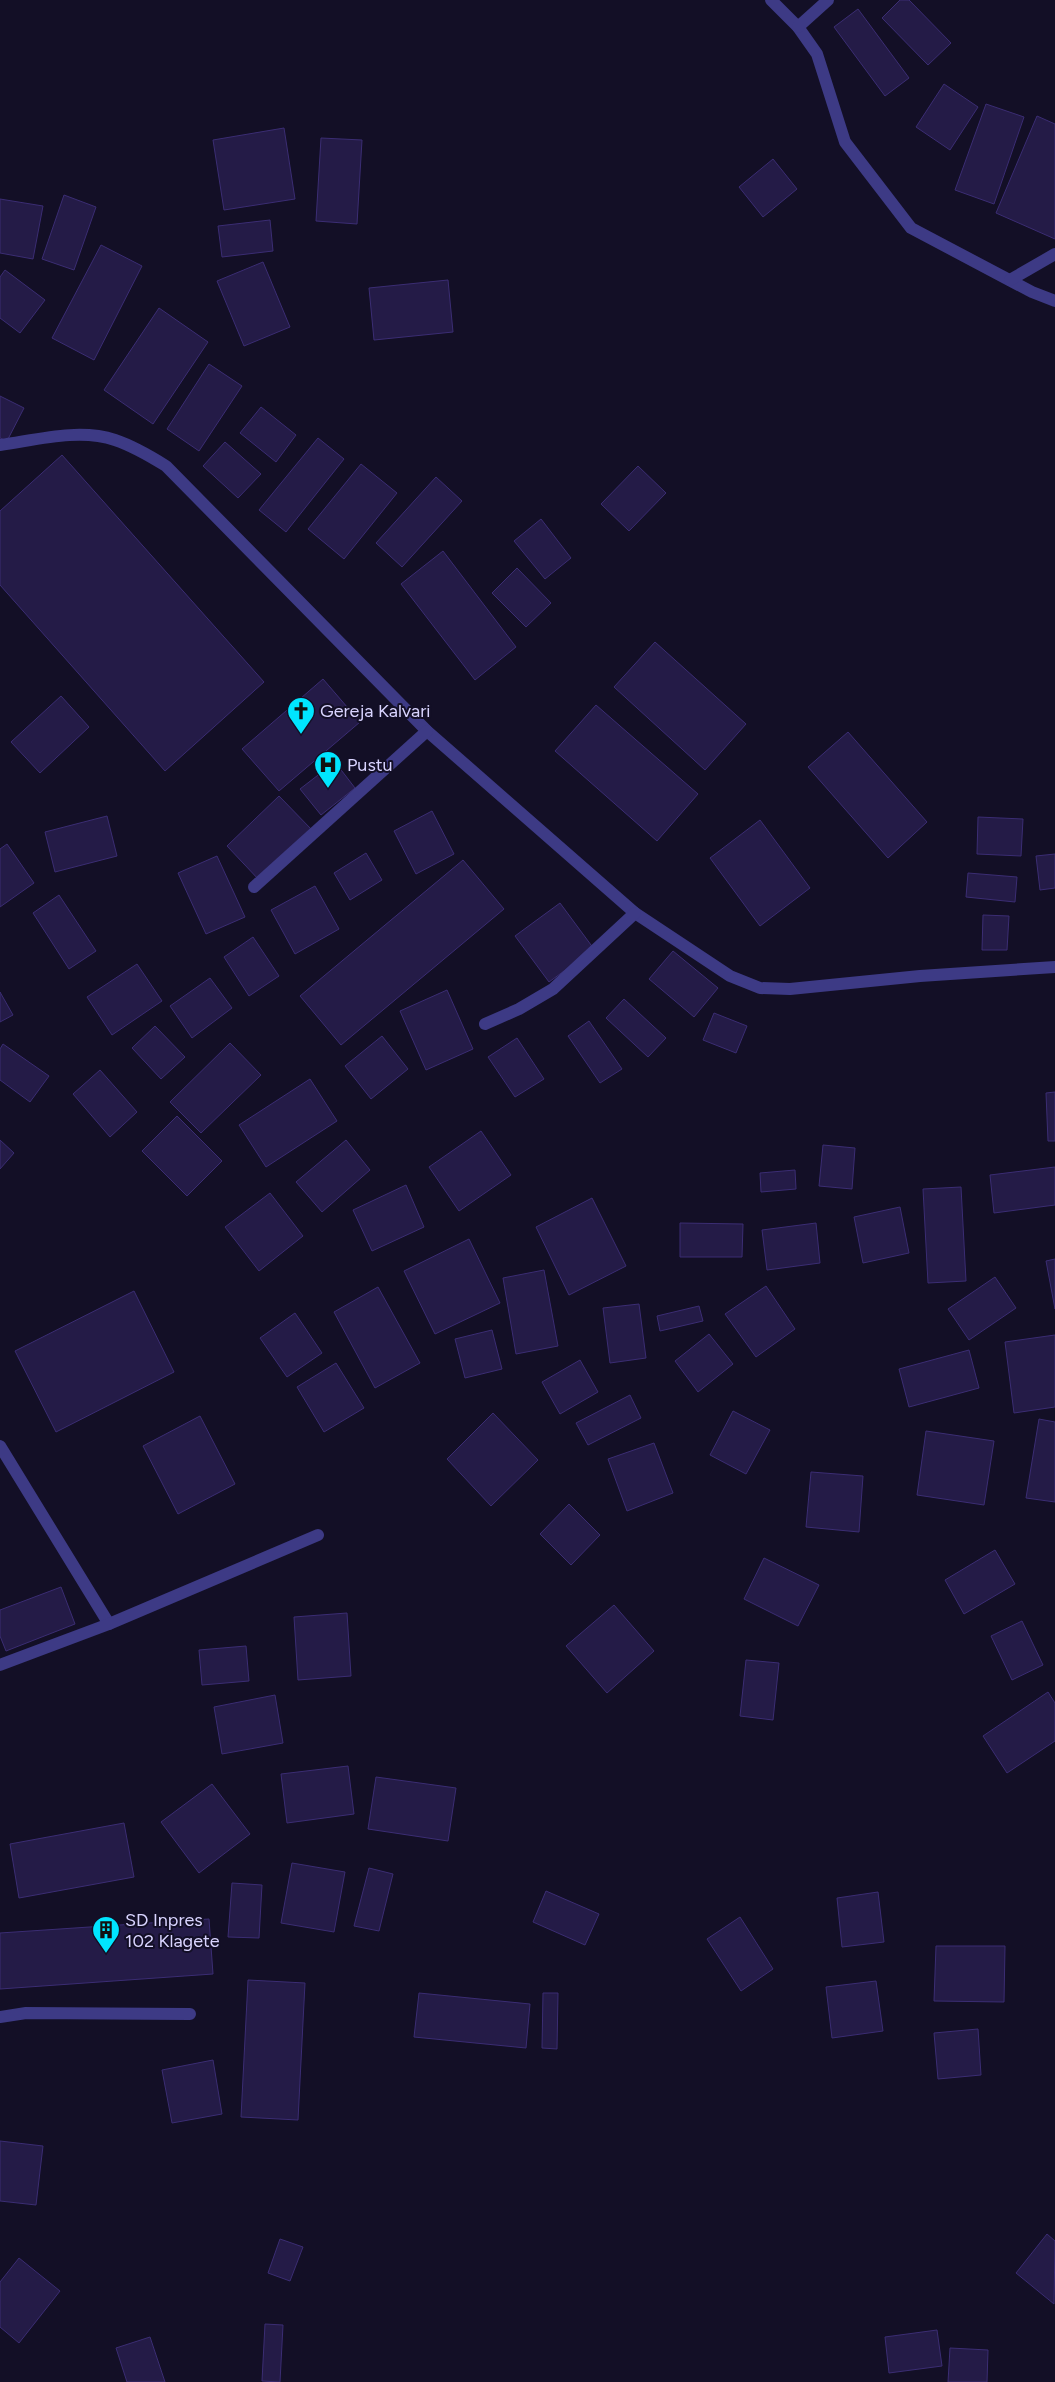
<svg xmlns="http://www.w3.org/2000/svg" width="1055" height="2382" viewBox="0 0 1055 2382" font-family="Figtree,sans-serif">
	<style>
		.building { fill: #241b47; stroke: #3b2d73 }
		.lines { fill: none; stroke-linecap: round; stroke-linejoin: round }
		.minor { stroke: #3d3a85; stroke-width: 12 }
		.labels { text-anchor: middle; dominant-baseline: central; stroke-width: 4; stroke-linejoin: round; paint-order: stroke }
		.poi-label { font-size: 18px; fill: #d9d4ff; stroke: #130f26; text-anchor: start }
	</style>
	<rect width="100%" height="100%" fill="#130f26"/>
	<g class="building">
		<path d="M900 0H909L951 43 928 65 882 18Z"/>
		<path d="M858 9 909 78 885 96 834 27Z"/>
		<path d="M944 84 978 107 950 150 916 127Z"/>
		<path d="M986 104 1024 117 994 204 955 190Z"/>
		<path d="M1037 116 1055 124V239L996 213Z"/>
		<path d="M284 128 295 199 224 210 213 140Z"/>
		<path d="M321 138 362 140 357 224 316 221Z"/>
		<path d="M773 159 797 189 763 217 739 187Z"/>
		<path d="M64 195 96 207 74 270 42 259Z"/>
		<path d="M0 199 43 206 33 259 0 253Z"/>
		<path d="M270 220 273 251 222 257 218 226Z"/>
		<path d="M101 245 142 266 94 360 52 338Z"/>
		<path d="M263 262 290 327 244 346 217 281Z"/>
		<path d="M5 270 45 300 20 333 0 318V277Z"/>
		<path d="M448 280 453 332 374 340 369 288Z"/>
		<path d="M159 308 208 342 153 424 104 390Z"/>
		<path d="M209 364 242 386 199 451 167 429Z"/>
		<path d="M0 396 24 408 7 441 0 438Z"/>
		<path d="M261 407 296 435 276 462 240 433Z"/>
		<path d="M318 438 344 459 286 532 259 510Z"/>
		<path d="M225 442 261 474 238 498 203 466Z"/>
		<path d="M62 455 264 682 165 771 0 585V511Z"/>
		<path d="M361 464 397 493 344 559 308 529Z"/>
		<path d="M638 466 666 493 629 531 601 504Z"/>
		<path d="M436 477 462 501 402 567 376 543Z"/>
		<path d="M541 519 571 558 545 579 514 541Z"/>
		<path d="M443 551 516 647 475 680 401 584Z"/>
		<path d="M517 568 551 603 526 627 492 593Z"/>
		<path d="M655 642 746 724 705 770 614 687Z"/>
		<path d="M323 679 360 722 279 791 242 749Z"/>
		<path d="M61 696 89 727 40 773 11 742Z"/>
		<path d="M596 705 698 794 657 841 555 751Z"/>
		<path d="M848 732 927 822 888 858 808 767Z"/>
		<path d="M335 762 355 788 321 815 300 789Z"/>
		<path d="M279 796 312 830 260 881 227 846Z"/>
		<path d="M432 811 454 854 416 874 394 831Z"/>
		<path d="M107 816 117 856 55 872 45 832Z"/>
		<path d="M978 817 1023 819 1021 856 977 854Z"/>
		<path d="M760 820 810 888 760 926 710 858Z"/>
		<path d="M7 844 34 883 0 907V849Z"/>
		<path d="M366 853 382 880 350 900 334 873Z"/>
		<path d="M1055 854V888L1040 890 1036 856Z"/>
		<path d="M217 856 245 917 206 934 178 873Z"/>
		<path d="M463 860 504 909 341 1045 300 996Z"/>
		<path d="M968 873 1017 877 1015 902 966 897Z"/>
		<path d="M315 886 339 929 295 954 271 910Z"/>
		<path d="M59 895 96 951 69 969 33 913Z"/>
		<path d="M560 903 594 949 549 982 515 936Z"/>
		<path d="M983 915 1009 916 1007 950H982Z"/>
		<path d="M253 937 279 976 249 996 224 957Z"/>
		<path d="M673 951 718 988 694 1017 649 979Z"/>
		<path d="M137 964 162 1001 112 1035 87 997Z"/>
		<path d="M210 978 232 1008 192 1038 170 1006Z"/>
		<path d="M447 990 473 1049 426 1070 400 1011Z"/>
		<path d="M0 992 13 1015 0 1022Z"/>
		<path d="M624 999 666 1038 648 1057 606 1018Z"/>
		<path d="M714 1013 747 1026 736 1053 703 1040Z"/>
		<path d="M589 1021 622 1069 600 1083 568 1036Z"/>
		<path d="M155 1026 185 1057 161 1079 132 1048Z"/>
		<path d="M382 1036 408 1069 371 1099 345 1066Z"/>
		<path d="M517 1038 544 1079 515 1097 488 1057Z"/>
		<path d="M230 1043 261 1075 201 1133 170 1102Z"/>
		<path d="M3 1044 49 1076 30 1102 0 1080V1049Z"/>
		<path d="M100 1070 137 1112 110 1137 73 1094Z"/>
		<path d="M310 1079 337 1121 266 1167 239 1125Z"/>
		<path d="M1055 1092V1141H1048L1046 1093Z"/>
		<path d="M177 1116 222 1161 187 1196 142 1151Z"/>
		<path d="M481 1131 511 1175 459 1211 429 1167Z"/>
		<path d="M0 1140 14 1153 0 1169Z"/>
		<path d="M346 1140 370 1170 322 1212 296 1182Z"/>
		<path d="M823 1145 855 1148 852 1189 819 1186Z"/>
		<path d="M1055 1167V1205L994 1213 990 1175Z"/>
		<path d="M795 1170 796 1189 761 1192 760 1173Z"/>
		<path d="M406 1185 424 1227 372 1251 353 1210Z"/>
		<path d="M961 1187 966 1281 928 1283 923 1189Z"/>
		<path d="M270 1193 303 1236 259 1271 225 1227Z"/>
		<path d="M592 1198 626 1266 569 1295 536 1227Z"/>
		<path d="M900 1207 909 1253 863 1263 854 1217Z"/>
		<path d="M680 1223 743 1224 742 1257H680Z"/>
		<path d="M816 1223 820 1263 767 1270 762 1230Z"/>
		<path d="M469 1239 500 1303 435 1334 404 1271Z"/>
		<path d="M1055 1259V1309L1046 1261Z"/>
		<path d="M544 1270 558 1346 516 1354 503 1278Z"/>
		<path d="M995 1277 1016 1308 969 1340 948 1309Z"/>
		<path d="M766 1286 795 1329 756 1357 725 1314Z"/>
		<path d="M378 1287 420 1363 375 1388 334 1312Z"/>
		<path d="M134 1291 174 1372 56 1432 15 1351Z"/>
		<path d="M639 1304 646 1358 610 1363 603 1308Z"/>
		<path d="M699 1306 703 1321 660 1331 657 1316Z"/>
		<path d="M295 1313 322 1353 287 1377 260 1338Z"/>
		<path d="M492 1330 502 1369 465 1378 455 1339Z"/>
		<path d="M709 1334 733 1364 698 1392 675 1361Z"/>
		<path d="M1055 1335V1407L1014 1413 1005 1342Z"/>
		<path d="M969 1350 979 1388 909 1407 899 1369Z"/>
		<path d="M580 1360 598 1392 560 1414 542 1382Z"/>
		<path d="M336 1363 364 1408 324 1432 297 1387Z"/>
		<path d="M630 1395 641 1418 588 1445 576 1423Z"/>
		<path d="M733 1411 770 1430 746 1474 710 1455Z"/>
		<path d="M493 1413 538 1460 491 1506 447 1459Z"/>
		<path d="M200 1416 235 1484 178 1514 143 1446Z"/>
		<path d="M1039 1419 1055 1422V1502L1026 1498Z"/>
		<path d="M926 1431 994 1441 984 1505 917 1495Z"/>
		<path d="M654 1443 673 1493 627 1511 608 1459Z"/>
		<path d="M811 1472 863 1476 859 1532 806 1527Z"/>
		<path d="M569 1504 600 1535 571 1565 540 1534Z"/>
		<path d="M995 1550 1015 1584 964 1614 945 1580Z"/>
		<path d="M764 1558 819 1585 798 1626 744 1599Z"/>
		<path d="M61 1587 75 1624 6 1651 0 1636V1610Z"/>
		<path d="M614 1605 654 1651 607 1693 566 1646Z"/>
		<path d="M347 1613 351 1676 298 1680 294 1617Z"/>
		<path d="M1022 1621 1043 1665 1012 1680 991 1636Z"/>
		<path d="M246 1646 249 1681 202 1685 199 1650Z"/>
		<path d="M746 1660 779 1663 773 1720 740 1716Z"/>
		<path d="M1048 1692 1055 1703V1741L1007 1773 983 1736Z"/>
		<path d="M275 1695 283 1743 222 1754 214 1707Z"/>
		<path d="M348 1766 354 1814 287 1823 281 1774Z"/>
		<path d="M376 1777 456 1788 448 1841 368 1829Z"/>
		<path d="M212 1784 250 1834 199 1873 161 1822Z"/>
		<path d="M124 1823 134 1877 19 1898 10 1844Z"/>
		<path d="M292 1863 345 1872 334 1932 281 1923Z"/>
		<path d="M369 1868 393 1874 379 1931 354 1926Z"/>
		<path d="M232 1883 262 1885 259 1938 228 1937Z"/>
		<path d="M546 1891 599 1914 585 1945 533 1922Z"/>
		<path d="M878 1892 884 1942 842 1947 837 1898Z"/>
		<path d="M740 1917 773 1969 741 1991 707 1939Z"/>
		<path d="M209 1919 213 1974 0 1989V1933Z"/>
		<path d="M936 1946H1005L1004 2002 934 2001Z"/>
		<path d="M248 1980 305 1983 298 2120 241 2117Z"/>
		<path d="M876 1981 883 2031 832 2038 826 1987Z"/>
		<path d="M419 1993 530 2004 526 2048 414 2037Z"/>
		<path d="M543 1993H558L557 2049 542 2048Z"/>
		<path d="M978 2029 981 2075 938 2079 934 2033Z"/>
		<path d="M213 2060 222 2114 172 2123 162 2070Z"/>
		<path d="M0 2141 43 2146 36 2205 0 2201Z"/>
		<path d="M1047 2234 1055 2241 1054 2304 1016 2273Z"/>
		<path d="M280 2239 303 2247 290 2281 268 2273Z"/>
		<path d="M19 2258 60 2291 19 2343 0 2327V2282Z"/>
		<path d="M265 2324 283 2325 280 2382 262 2381Z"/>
		<path d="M937 2330 942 2366 889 2373 885 2337Z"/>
		<path d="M150 2337 165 2382H127L116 2348Z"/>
		<path d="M950 2348 988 2350 987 2382H948Z"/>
	</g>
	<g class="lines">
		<g class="minor">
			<path d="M771 0 798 27 817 54 845 142 911 228 1032 292 1055 301"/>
			<path d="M798 27 828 0"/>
			<path d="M1010 280 1055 254"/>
			<path d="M0 445C36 440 79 428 115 440 133 446 150 456 166 466L427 731 635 913 730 976 760 988 790 989 920 976 1055 967"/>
			<path d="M254 887 427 731"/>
			<path d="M485 1024 519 1009 553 989 635 913"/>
			<path d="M0 1446 109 1624"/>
			<path d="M0 1665 109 1624 318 1535"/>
			<path d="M0 2017 26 2013 190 2014"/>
		</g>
	</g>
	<defs>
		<symbol id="church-pin" viewBox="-11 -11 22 30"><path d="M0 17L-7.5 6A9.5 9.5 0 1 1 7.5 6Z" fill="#00e5ff" stroke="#130f26"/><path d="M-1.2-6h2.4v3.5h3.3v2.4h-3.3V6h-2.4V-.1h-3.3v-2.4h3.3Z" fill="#111"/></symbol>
		<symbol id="hospital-pin" viewBox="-11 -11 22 30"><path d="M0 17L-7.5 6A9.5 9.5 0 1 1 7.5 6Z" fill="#00e5ff" stroke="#130f26"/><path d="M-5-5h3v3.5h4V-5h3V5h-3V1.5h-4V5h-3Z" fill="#111"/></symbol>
		<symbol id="building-pin" viewBox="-11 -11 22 30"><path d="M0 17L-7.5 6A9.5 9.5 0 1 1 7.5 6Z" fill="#00e5ff" stroke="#130f26"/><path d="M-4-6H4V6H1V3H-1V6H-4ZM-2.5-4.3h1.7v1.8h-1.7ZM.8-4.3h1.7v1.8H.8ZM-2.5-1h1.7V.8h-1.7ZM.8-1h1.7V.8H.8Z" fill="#111"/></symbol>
	</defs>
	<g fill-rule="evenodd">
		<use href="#church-pin" x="285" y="695" width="32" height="43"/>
		<use href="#hospital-pin" x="312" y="749" width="32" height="43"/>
		<use href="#building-pin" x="90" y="1914" width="32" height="43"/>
	</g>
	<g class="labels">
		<g class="poi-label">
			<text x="320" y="711">Gereja Kalvari</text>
			<text x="347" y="765">Pustu</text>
			<text x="125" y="1920">SD Inpres<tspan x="125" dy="21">102 Klagete</tspan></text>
		</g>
	</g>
</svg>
